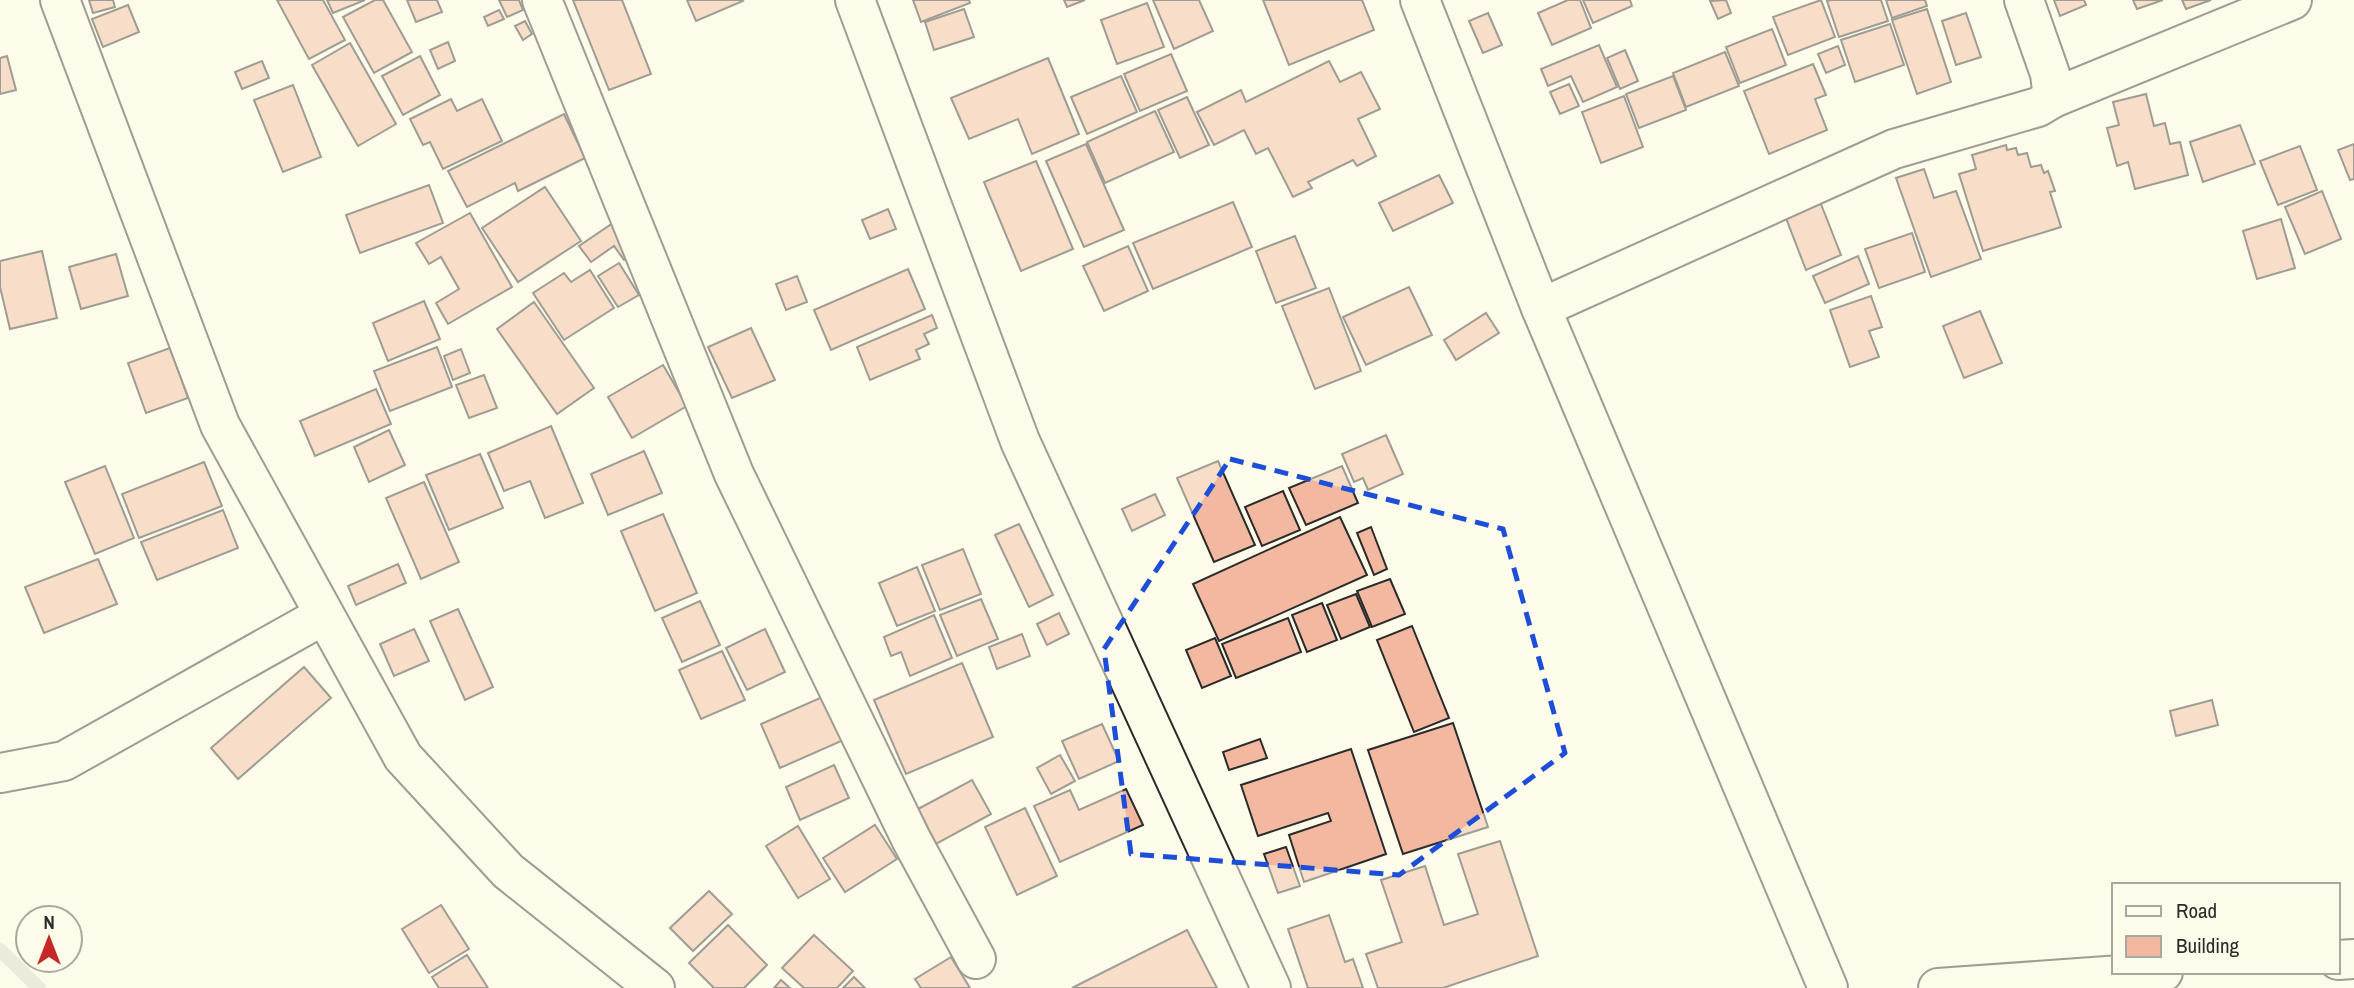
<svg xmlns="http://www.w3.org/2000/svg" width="2354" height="988" viewBox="0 0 2354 988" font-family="'Archivo Narrow',sans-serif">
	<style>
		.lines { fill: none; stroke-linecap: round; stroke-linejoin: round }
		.stream { stroke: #d8d7c9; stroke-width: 14 }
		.building { fill: #f2b8a0; stroke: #2b2b2b; stroke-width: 2 }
		.minor-casing { stroke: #2b2b2b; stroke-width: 42 }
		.minor { stroke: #fdfbea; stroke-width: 38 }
		.marked { fill: none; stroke: #1d4ed8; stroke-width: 5; stroke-dasharray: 14 9; stroke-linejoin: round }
	</style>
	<rect width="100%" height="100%" fill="#fdfbea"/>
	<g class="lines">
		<path class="stream" d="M0 950 39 988"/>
	</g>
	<g class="building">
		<path d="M89 0H113L115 7 93 13Z"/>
		<path d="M277 0H323L345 40 309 59Z"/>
		<path d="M327 0H365L333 13Z"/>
		<path d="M375 0H383L412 52 374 73 343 17Z"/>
		<path d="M407 0H437L442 12 416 22Z"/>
		<path d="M499 0H519L523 10 507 17Z"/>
		<path d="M573 0H622L651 74 609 90Z"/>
		<path d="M687 0H742L743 1 696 21Z"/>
		<path d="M913 0H969L970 3 921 22Z"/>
		<path d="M1064 0H1085L1067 7Z"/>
		<path d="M1153 0H1199L1213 31 1174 49Z"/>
		<path d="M1263 0H1362L1374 30 1289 65Z"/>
		<path d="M1568 0H1580L1591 28 1552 45 1538 13Z"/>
		<path d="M1583 0H1630L1632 6 1593 23Z"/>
		<path d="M1726 0 1731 13 1718 19 1710 1Z"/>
		<path d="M1821 0 1835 37 1788 55 1773 17Z"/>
		<path d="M1831 0H1881L1888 21 1839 37 1827 1Z"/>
		<path d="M1886 0H1925L1927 6 1892 18Z"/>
		<path d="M2054 0H2084L2086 5 2060 16Z"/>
		<path d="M2133 0H2163L2137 9Z"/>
		<path d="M2182 0H2211L2186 9Z"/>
		<path d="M1147 3 1164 47 1117 64 1101 20Z"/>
		<path d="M128 5 139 32 103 47 92 19Z"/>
		<path d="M964 9 974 37 934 50 925 22Z"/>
		<path d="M1927 9 1951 82 1917 94 1892 20Z"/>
		<path d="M499 10 504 19 488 26 484 17Z"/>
		<path d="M1488 13 1502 45 1483 53 1469 21Z"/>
		<path d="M1966 13 1981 57 1956 65 1942 21Z"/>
		<path d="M525 21 532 34 523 40 515 26Z"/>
		<path d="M1890 24 1904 65 1855 82 1841 40Z"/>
		<path d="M1772 29 1786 65 1740 83 1726 47Z"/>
		<path d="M448 42 455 61 438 69 430 50Z"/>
		<path d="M350 43 396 124 358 146 312 65Z"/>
		<path d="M1599 45 1617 87 1583 102 1571 76 1548 86 1541 69Z"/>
		<path d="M1838 46 1845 65 1826 73 1818 54Z"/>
		<path d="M1625 50 1638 81 1620 89 1607 58Z"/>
		<path d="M1725 52 1739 86 1686 107 1673 73Z"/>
		<path d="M1171 54 1187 91 1140 111 1124 74Z"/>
		<path d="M7 56 16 90 0 94V58Z"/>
		<path d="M420 56 440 95 403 115 382 76Z"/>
		<path d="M1048 58 1079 134 1032 154 1018 119 969 139 951 98Z"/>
		<path d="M262 61 269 78 242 89 235 72Z"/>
		<path d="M1329 61 1340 82 1361 72 1380 109 1358 119 1376 156 1357 166 1353 160 1308 182 1312 188 1293 197 1268 148 1256 154 1244 130 1214 145 1197 112 1241 90 1246 102Z"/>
		<path d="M1813 64 1826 95 1815 99 1827 130 1769 154 1744 91Z"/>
		<path d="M1121 76 1137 112 1087 134 1071 97Z"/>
		<path d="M1673 76 1686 110 1639 128 1626 94Z"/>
		<path d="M1569 84 1579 106 1560 114 1550 92Z"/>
		<path d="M293 85 321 157 283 172 254 100Z"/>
		<path d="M2146 94 2154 126 2165 123 2170 144 2180 142 2188 175 2135 189 2128 162 2117 166 2107 128 2119 125 2113 102Z"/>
		<path d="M1624 96 1643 147 1601 163 1582 112Z"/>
		<path d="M1187 97 1209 145 1180 158 1158 110Z"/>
		<path d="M451 99 457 111 482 99 502 141 443 169 430 142 423 145 410 119Z"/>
		<path d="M1155 111 1174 152 1105 183 1087 142Z"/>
		<path d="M564 114 585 158 518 191 515 183 467 207 448 171Z"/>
		<path d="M2240 125 2255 164 2203 182 2190 142Z"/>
		<path d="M1086 144 1124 230 1084 247 1046 161Z"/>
		<path d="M2354 144V179L2350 180 2338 150Z"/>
		<path d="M2006 145 2007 150 2016 148 2018 155 2027 153 2031 167 2041 165 2044 173 2048 171 2055 191 2050 192 2061 227 1983 251 1959 174 1976 169 1972 155Z"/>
		<path d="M2300 146 2317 190 2278 205 2260 161Z"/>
		<path d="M1036 161 1073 249 1021 271 984 182Z"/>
		<path d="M1924 169 1934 198 1956 191 1981 259 1931 277 1896 178Z"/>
		<path d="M1439 175 1453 203 1393 231 1379 203Z"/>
		<path d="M429 185 443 223 360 253 346 215Z"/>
		<path d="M545 187 581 241 518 282 482 228Z"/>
		<path d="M2322 191 2341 239 2305 254 2285 207Z"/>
		<path d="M1819 199 1841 255 1806 270 1784 213Z"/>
		<path d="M1233 202 1252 247 1153 289 1133 243Z"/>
		<path d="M888 209 896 229 870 239 862 220Z"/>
		<path d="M470 213 512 287 448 324 436 303 459 289 441 257 429 264 416 243Z"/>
		<path d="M2281 219 2295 268 2257 279 2243 231Z"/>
		<path d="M613 223 634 254 624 260 614 246 591 262 579 246Z"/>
		<path d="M1912 233 1925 272 1879 288 1865 249Z"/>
		<path d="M1295 236 1316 288 1276 303 1256 251Z"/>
		<path d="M1128 246 1148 291 1104 311 1083 266Z"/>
		<path d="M42 251 57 318 10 329 0 287V261Z"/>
		<path d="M116 254 128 296 81 309 69 267Z"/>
		<path d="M1858 256 1869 284 1825 303 1813 276Z"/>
		<path d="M619 263 639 295 618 307 598 276Z"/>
		<path d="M908 269 925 309 831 350 814 310Z"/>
		<path d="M590 270 614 308 564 340 533 293 564 273 571 282Z"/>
		<path d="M797 276 807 302 786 310 776 284Z"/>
		<path d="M1409 287 1432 335 1366 365 1343 317Z"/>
		<path d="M1329 288 1361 371 1315 389 1282 306Z"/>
		<path d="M1871 296 1882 327 1869 331 1879 357 1850 367 1830 310Z"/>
		<path d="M424 301 440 339 388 361 373 323Z"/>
		<path d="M534 302 594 388 557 414 497 329Z"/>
		<path d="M1980 311 2002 363 1964 378 1943 326Z"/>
		<path d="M1486 313 1499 333 1456 360 1444 340Z"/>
		<path d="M932 315 937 328 924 334 929 344 916 350 920 359 870 380 857 347Z"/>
		<path d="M751 328 775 380 732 398 708 347Z"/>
		<path d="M437 347 452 387 390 411 374 371Z"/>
		<path d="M170 348 188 398 146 413 128 363Z"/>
		<path d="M461 349 470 373 453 380 444 356Z"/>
		<path d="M663 365 687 406 632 438 608 397Z"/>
		<path d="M484 375 497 408 469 418 456 385Z"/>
		<path d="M376 389 391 424 315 456 300 421Z"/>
		<path d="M551 426 583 503 545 518 530 481 504 491 488 453Z"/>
		<path d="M389 430 405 465 369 482 354 447Z"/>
		<path d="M1386 435 1403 474 1368 490 1363 478 1354 482 1342 454Z"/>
		<path d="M644 451 662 493 608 515 591 474Z"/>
		<path d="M480 454 503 508 449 530 426 475Z"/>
		<path d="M1218 461 1255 545 1214 562 1177 478Z"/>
		<path d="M204 462 222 506 139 538 122 494Z"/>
		<path d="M105 466 134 538 95 554 65 482Z"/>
		<path d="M1342 466 1358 503 1306 525 1289 488Z"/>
		<path d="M424 482 459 562 421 579 386 498Z"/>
		<path d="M1283 491 1300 530 1262 546 1245 507Z"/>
		<path d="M1155 494 1165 515 1132 531 1122 509Z"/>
		<path d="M223 510 238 548 157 580 141 542Z"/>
		<path d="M663 514 697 593 655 611 621 531Z"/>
		<path d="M1340 517 1367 575 1219 641 1193 584Z"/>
		<path d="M1019 524 1053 595 1029 607 995 535Z"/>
		<path d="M1371 527 1387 569 1374 575 1357 533Z"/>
		<path d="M963 549 981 594 940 610 922 565Z"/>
		<path d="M98 559 117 604 44 633 25 587Z"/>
		<path d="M398 564 406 583 356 605 348 586Z"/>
		<path d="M917 567 935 611 897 626 879 583Z"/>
		<path d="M1390 579 1405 614 1372 627 1357 591Z"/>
		<path d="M1356 594 1370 627 1341 639 1327 605Z"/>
		<path d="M981 599 998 639 957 656 940 615Z"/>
		<path d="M700 601 720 645 682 662 662 618Z"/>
		<path d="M1322 603 1337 640 1307 652 1292 615Z"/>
		<path d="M458 609 493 687 465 700 430 621Z"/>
		<path d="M1059 613 1069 634 1047 645 1037 624Z"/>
		<path d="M934 615 952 658 910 676 901 652 891 656 884 637Z"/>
		<path d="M1288 618 1301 652 1236 678 1222 644Z"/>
		<path d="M1412 626 1449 718 1414 732 1377 640Z"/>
		<path d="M414 629 429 661 394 676 380 644Z"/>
		<path d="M765 629 785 672 747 690 726 648Z"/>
		<path d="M1022 634 1030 656 997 669 989 647Z"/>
		<path d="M1215 638 1231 676 1202 688 1186 650Z"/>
		<path d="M722 651 745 700 701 719 679 670Z"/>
		<path d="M962 663 993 737 906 774 874 700Z"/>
		<path d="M304 667 331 698 238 779 211 748Z"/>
		<path d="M829 694 848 738 780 768 761 724Z"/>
		<path d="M2212 700 2218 725 2176 736 2170 711Z"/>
		<path d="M1453 723 1488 827 1403 854 1368 750Z"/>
		<path d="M1102 724 1119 761 1079 779 1062 741Z"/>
		<path d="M1260 739 1267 758 1229 770 1223 752Z"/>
		<path d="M1351 749 1386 854 1304 882 1289 835 1331 821 1328 813 1258 836 1241 785Z"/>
		<path d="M1060 755 1075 781 1051 794 1037 768Z"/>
		<path d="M834 765 849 798 800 820 786 787Z"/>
		<path d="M972 780 991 814 936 844 918 809Z"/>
		<path d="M1126 789 1143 825 1060 862 1034 806 1070 790 1079 810Z"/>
		<path d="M1025 808 1057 876 1017 895 985 827Z"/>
		<path d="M875 825 897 859 845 892 823 858Z"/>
		<path d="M798 826 830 879 798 898 766 846Z"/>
		<path d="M1500 841 1538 956 1443 988H1378L1366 954 1402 942 1381 880 1425 866 1444 925 1478 914 1458 854Z"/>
		<path d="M1286 847 1300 886 1278 893 1264 854Z"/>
		<path d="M709 891 732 914 693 951 670 928Z"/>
		<path d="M441 905 469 949 429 973 402 929Z"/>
		<path d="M1329 915 1345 962 1353 959 1363 988H1308L1288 929Z"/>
		<path d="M728 925 767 965 744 988H714L689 963Z"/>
		<path d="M1187 930 1217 988H1072Z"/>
		<path d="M814 935 853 971 837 988H804L782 968Z"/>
		<path d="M467 955 488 988H439L432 977Z"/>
		<path d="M951 957 970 988H921L915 979Z"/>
		<path d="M854 977 865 988H843Z"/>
		<path d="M781 980 790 988H774Z"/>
	</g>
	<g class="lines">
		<defs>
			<g id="minor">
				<path d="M60 0 220 425 403 757 508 871 655 988"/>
				<path d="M542 0 734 474 911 839 976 959"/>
				<path d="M855 0 1020 441 1271 988"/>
				<path d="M1420 0 1541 308 1828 988"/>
				<path d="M2053 98 2292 0"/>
				<path d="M1541 308 1894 149 2038 107 2053 98 2050 74 2024 0"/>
				<path d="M0 773 64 761 324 615"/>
				<path d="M2338 960 2354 959"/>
				<path d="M1938 988 2163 972"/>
			</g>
		</defs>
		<use href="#minor" class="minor-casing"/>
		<use href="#minor" class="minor"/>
	</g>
	<path d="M0 0H2354V988H0ZM1230 459 1503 529 1565 753 1399 875 1131 854 1104 649Z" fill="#fdfbea" fill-opacity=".55" fill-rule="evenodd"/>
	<path class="marked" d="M1230 459 1503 529 1565 753 1399 875 1131 854 1104 649Z"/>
	<rect x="2112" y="883" width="228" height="91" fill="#fdfbea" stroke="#a9a89e" stroke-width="2"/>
	<rect x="2126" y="906" width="35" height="10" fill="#fdfbea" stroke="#a9a89e" stroke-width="2"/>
	<text x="2176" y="918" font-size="21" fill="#2b2b2b">Road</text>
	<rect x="2126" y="936" width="35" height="21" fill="#f2b8a0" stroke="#a9a89e" stroke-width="2"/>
	<text x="2176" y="953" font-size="21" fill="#2b2b2b">Building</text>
	<g transform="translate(49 939)"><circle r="33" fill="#fdfbea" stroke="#a9a89e" stroke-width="2"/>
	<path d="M0-5L12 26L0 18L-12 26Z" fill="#c62828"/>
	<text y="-10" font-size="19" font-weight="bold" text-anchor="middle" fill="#2b2b2b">N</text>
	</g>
</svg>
